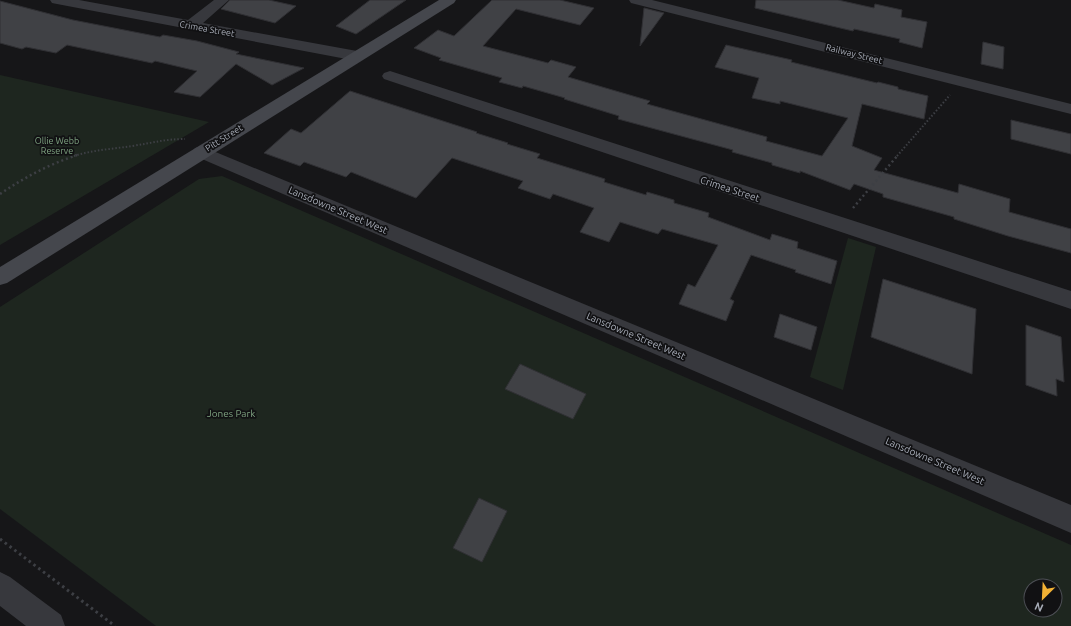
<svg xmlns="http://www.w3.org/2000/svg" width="1071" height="626" viewBox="0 0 1071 626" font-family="Ubuntu,sans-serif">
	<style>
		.green { fill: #1e261f; fill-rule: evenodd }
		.building { fill: #404145; stroke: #303034 }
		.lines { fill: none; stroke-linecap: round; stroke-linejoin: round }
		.path-far2 { stroke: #3d3f44; stroke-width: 2; stroke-dasharray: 1.5 2; stroke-linecap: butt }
		.path-far1 { stroke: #3d3f44; stroke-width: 2.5; stroke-dasharray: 2 3; stroke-linecap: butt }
		.path { stroke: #3d3f44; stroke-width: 3; stroke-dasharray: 2.5 3.5; stroke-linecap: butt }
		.minor { fill: #37383d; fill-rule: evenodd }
		.secondary { fill: #45474d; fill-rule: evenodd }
		.labels { text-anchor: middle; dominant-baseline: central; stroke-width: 3.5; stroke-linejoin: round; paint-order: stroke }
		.far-street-label { font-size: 9px; fill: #a8adb8; stroke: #111113 }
		.far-park-label { font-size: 9px; fill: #7fa381; stroke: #111113 }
		.street-label { font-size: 10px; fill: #a8adb8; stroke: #111113 }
		.park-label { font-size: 10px; fill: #7fa381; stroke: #111113 }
	</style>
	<rect width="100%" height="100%" fill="#161618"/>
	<g class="green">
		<path d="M0 75 209 122 0 245Z"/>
		<path d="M222 176 1071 545V626H156L0 509V307L199 179ZM1031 586H1055V610H1031Z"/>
		<path d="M848 238 876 247 843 390 810 377Z"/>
	</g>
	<g class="building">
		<path d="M230 0H269L296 6 275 23 221 9Z"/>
		<path d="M370 0H406L356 34 336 26Z"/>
		<path d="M492 0H560L594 8 580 25 516 9 483 46 548 63 551 60 576 67 568 77 650 101 647 104 767 137 766 141 822 156 848 118 780 101V104L752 98 759 78 715 67 726 45 792 60 791 62 877 83 878 82 898 87V89L928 96 924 119 862 104 852 146 882 158 874 170 958 193 959 184 1010 199 1009 212 1071 229V253L1008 236 954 219V217L883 197V194L854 184 850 190 800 171V173L772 165V163L732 152 733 150 618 119 619 116 564 99 565 98 523 86 522 88 499 82 502 78 439 60 441 58 414 48 438 30 454 36Z"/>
		<path d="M756 0H838L874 8 875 4 902 10 901 17 927 22 922 48 899 42 900 39 854 29 853 31 755 8Z"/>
		<path d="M0 1 73 20 160 37 163 35 197 41 239 52 236 54 304 68 272 85 236 64 200 97 174 92 197 71 155 61 152 63 67 45 56 53 26 47 22 49 0 43Z"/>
		<path d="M644 8 664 13 640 46Z"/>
		<path d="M983 42 1004 47 1003 69 981 64Z"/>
		<path d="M350 91 477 132 476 133 508 143 507 144 540 154 537 158 605 179 604 182 646 195 647 192 674 200V203L709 213 708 217 770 240 772 234 798 242 797 248 837 261 831 284 795 272 796 270 751 255 730 299 734 301 726 321 679 304 688 284 695 287 718 245 662 229 658 234 620 222 609 242 580 232 594 208 553 194 550 199 518 188 523 181 452 158 416 198 351 172 346 177 304 162 300 166 264 153 291 129 301 133Z"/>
		<path d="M1011 120 1071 134V154L1011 139Z"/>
		<path d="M883 279 976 309 972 374 871 337Z"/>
		<path d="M780 314 817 327 811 350 774 337Z"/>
		<path d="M1026 325 1061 337 1064 382 1056 379 1057 396 1026 385Z"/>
		<path d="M520 364 586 394 573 419 505 389Z"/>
		<path d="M479 498 507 511 482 562 453 548Z"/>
	</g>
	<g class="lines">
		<g class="path-far2">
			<path d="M74 156C92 150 113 149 132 146 152 143 165 139 185 139"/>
			<path d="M897 156 950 95"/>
		</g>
		<g class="path-far1">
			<path d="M0 194C25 177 48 165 77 155"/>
			<path d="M853 208 898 155"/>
		</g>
		<path class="path" d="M0 539 115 626"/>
		<g class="minor">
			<path d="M50 0H79L188 20 214 0H229L203 23 357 51 362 53 365 56 362 59 357 61 57 4 52 3Z"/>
			<path d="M629 0H652L1071 104V114L631 3Z"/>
			<path d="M390 71 1071 291V309L384 79 382 76 384 73Z"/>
			<path d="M201 146 1071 505V533L195 156 192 152 195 148Z"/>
			<path d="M0 572 10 577 61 615 65 626H26L0 606Z"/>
		</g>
		<path class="secondary" d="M439 0H456L454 3 7 283 0 285V267Z"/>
	</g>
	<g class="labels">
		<g class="far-street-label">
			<text transform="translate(207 29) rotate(10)">Crimea Street</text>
			<text transform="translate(854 54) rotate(14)">Railway Street</text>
			<text transform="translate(224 138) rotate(-32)">Pitt Street</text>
		</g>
		<g class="far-park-label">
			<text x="57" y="141">Ollie Webb<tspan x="57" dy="10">Reserve</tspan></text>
		</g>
		<g class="street-label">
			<text transform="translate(730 189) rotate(18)">Crimea Street</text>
			<text transform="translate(338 210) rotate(23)">Lansdowne Street West</text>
			<text transform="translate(636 336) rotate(23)">Lansdowne Street West</text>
			<text transform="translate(935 461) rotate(23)">Lansdowne Street West</text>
		</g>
		<g class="park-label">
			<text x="231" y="413">Jones Park</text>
		</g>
	</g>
	<g transform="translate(1043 598) rotate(204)"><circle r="19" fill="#111113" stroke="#4d4f55"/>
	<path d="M0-3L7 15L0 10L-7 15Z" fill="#f2b134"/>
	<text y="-6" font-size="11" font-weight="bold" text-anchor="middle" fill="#a8adb8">N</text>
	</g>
</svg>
